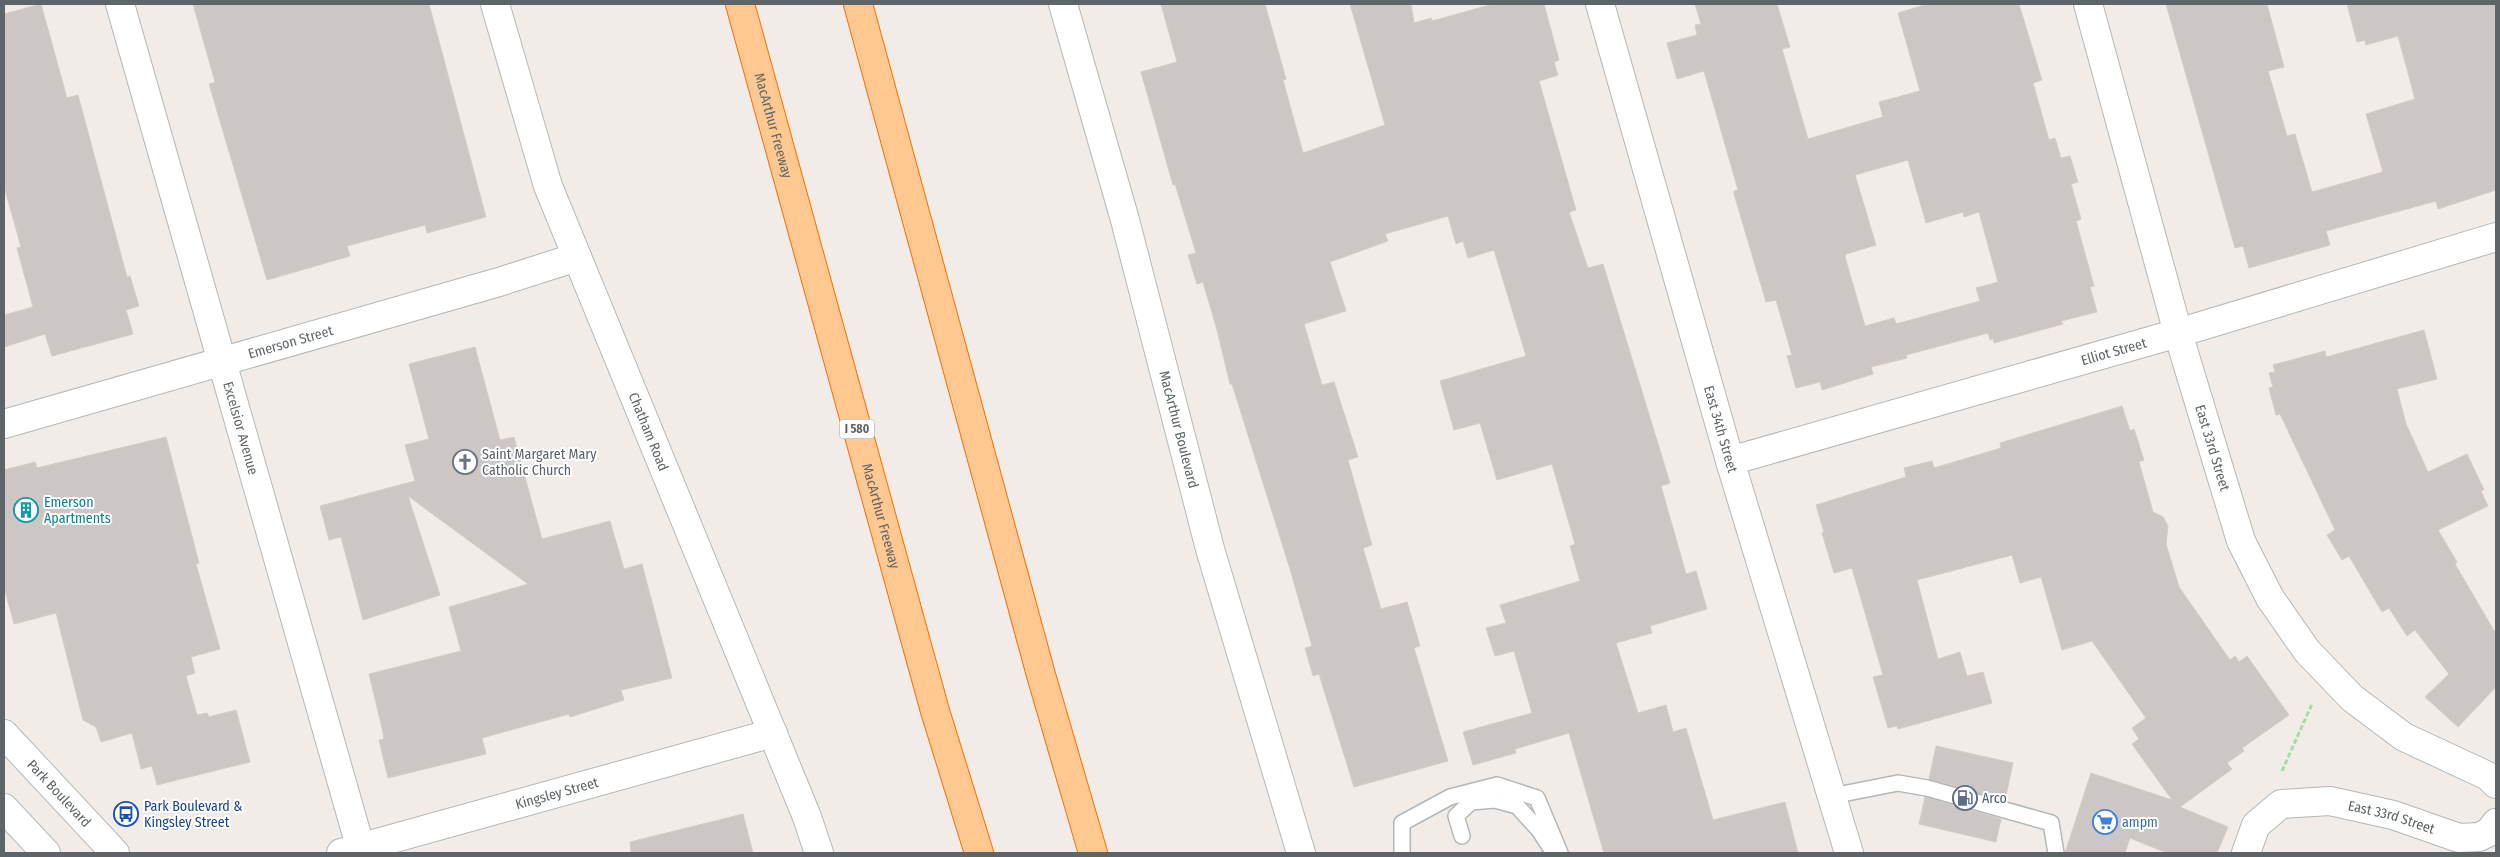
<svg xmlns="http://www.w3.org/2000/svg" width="2500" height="857" viewBox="0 0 2500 857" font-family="'Fira Sans Condensed',sans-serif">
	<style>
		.building { fill: #ccc7c4; stroke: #d7ccc4; fill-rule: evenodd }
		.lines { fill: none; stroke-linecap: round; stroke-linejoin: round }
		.service-casing { stroke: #b2b7ba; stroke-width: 18 }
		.minor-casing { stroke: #b2b7ba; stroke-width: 30 }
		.secondary-casing { stroke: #b3b9bc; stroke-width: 30 }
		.motorway-casing { stroke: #f86e00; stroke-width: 30 }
		.path { stroke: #a4dda5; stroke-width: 3; stroke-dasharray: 5 2.5; stroke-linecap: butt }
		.service { stroke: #fff; stroke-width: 15 }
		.minor { stroke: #fff; stroke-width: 28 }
		.secondary { stroke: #fff; stroke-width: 28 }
		.motorway { stroke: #ffc890; stroke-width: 28 }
		.labels { text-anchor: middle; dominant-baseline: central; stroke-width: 4; stroke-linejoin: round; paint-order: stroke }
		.shield { fill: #fff; stroke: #8e9395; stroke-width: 1 }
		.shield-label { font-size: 12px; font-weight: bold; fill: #5e6568 }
		.street-label { font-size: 14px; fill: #5e6568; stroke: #fff }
		.worship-label { font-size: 14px; fill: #5b616d; stroke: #fff; text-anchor: start }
		.culture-label { font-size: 14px; fill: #0d838f; stroke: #fff; text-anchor: start }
		.service-label { font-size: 14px; fill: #4e5e75; stroke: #fff; text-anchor: start }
		.transit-label { font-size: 14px; fill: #164399; stroke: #fff; text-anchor: start }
		.shop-label { font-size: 14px; fill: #366cbe; stroke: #fff; text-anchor: start }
	</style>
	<rect width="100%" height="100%" fill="#f1ece7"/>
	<g class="building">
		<path d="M41 4 67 98 78 95 127 277 130 276 139 306 126 310 133 334 52 356 45 334 4 347V315L33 307 17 248 21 247 4 186V14Z"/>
		<path d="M193 4H429L486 217 427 233 425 225 347 246 350 256 267 280 209 84 215 82Z"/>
		<path d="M1161 4H1265L1286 79 1283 80 1303 153 1385 125 1350 4H1411L1414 23 1431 18 1432 21 1493 4H1544L1559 60 1554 62 1558 75 1539 81 1576 210 1569 212 1588 268 1603 264 1670 483 1661 486 1686 574 1696 571 1707 609 1650 626 1652 633 1616 643 1638 713 1666 705 1673 732 1686 728 1713 820 1785 802 1798 853H1604L1569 733 1515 749 1516 753 1473 765 1463 732 1532 713 1514 651 1495 656 1486 628 1506 623 1500 605 1580 581 1570 546 1575 544 1552 464 1497 480 1480 423 1454 430 1440 381 1526 356 1494 250 1468 258 1463 241 1456 244 1448 216 1385 234 1388 241 1330 262 1346 311 1304 324 1322 385 1334 382 1358 457 1348 460 1372 545 1363 548 1381 609 1407 602 1420 646 1414 648 1448 761 1354 787 1319 674 1313 676 1305 648 1312 646 1290 569 1232 384H1230L1217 330 1203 282 1197 284 1188 255 1196 253 1193 243 1175 184 1173 185 1141 72 1177 62Z"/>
		<path d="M1695 4H1777L1790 47 1782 49 1808 139 1883 117 1879 102 1920 91 1898 13 1928 4H2019L2042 80 2033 83 2049 140 2055 138 2061 158 2070 156 2078 182 2071 184 2081 219 2076 221 2094 286 2090 287 2097 312 2061 321 2063 324 1994 343 1993 339 1990 340 1988 333 1906 355 1907 358 1871 367 1873 374 1822 390 1820 382 1796 388 1787 356 1792 355 1776 300 1766 302 1734 194V191L1738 190 1704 71 1677 79 1667 43 1697 35 1695 25 1701 24ZM1908 160 1926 223 1963 212 1964 217 1979 212 1998 282 1976 288 1980 301 1896 324 1894 318 1865 326 1845 257 1846 254 1876 245 1855 175Z"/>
		<path d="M2166 4H2267L2284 67 2268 71 2287 136 2295 134 2312 192 2383 172 2366 114 2415 99 2398 36 2366 45 2365 40 2357 42 2347 4H2496V190L2438 209 2436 201 2326 231 2330 245 2249 268 2243 246 2235 248Z"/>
		<path d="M2424 330 2437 379 2397 389 2406 424 2428 472 2467 454 2484 490 2481 491 2488 506 2438 530 2457 562 2455 564 2496 634V687L2458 727 2425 697 2449 674 2415 630 2407 636 2389 608 2382 612 2349 556 2342 560 2327 535 2335 530 2280 414 2276 415 2269 388 2273 387 2269 373 2275 372 2273 365 2325 351 2326 357Z"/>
		<path d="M475 347 500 440 514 437 542 539 610 521 624 569 642 564 672 678 621 690 624 700 570 717 569 714 482 738 486 754 388 778 379 740 384 739 382 728 369 674 461 651 449 607 528 584 408 496 440 595 363 620 341 537 329 540 320 506 415 481 405 445 429 439 409 364Z"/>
		<path d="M2122 406 2130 431 2134 429 2144 460 2139 462 2153 512 2163 517 2168 526 2166 544 2179 587 2230 660 2235 656 2239 662 2247 656 2289 715 2242 748 2244 751 2227 763 2232 769 2180 807 2228 827 2217 853H2167L2130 838 2125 853H2065L2091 773 2172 800 2132 744 2139 739 2132 728 2146 718 2092 641 2062 650 2041 577 2020 583 2012 555 1917 580 1938 659 1960 652 1967 676 1983 672 1992 703 1898 729 1897 726 1888 728 1873 677 1883 675 1852 568 1834 573 1822 533 1824 532 1816 505 1906 477 1904 468 1932 461 1934 468 2001 448 2000 443Z"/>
		<path d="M166 437 199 563 196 564 220 649 191 657 195 673 186 676 197 715 207 713 209 717 236 710 250 762 157 785 152 766 141 769 132 733 101 742 96 727 83 720 56 613 14 624 4 587V470L35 462 37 468Z"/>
		<path d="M1936 746 2013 763 2005 800 1929 779Z"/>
		<path d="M1925 797 2001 819 1996 842 1919 824Z"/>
		<path d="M743 814 753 853H631L630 842Z"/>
	</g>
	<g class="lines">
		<defs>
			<g id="service">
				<path d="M1832 796 1898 783 1927 788 2051 823 2056 853"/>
				<path d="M1462 836 1456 816 1471 802 1495 800 1517 806 1539 830 1550 847"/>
				<path d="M1402 853V823L1450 797 1497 785 1537 798 1560 853"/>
			</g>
			<g id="minor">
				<path id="s1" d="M120 4 362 853"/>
				<path id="s2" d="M1600 4 1730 461 1849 853"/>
				<path id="s3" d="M2088 4 2178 333 2241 541 2270 598 2307 651 2352 698 2404 737 2488 776 2496 784"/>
				<path id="s4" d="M4 424 499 282 577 257"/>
				<path id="s5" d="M1730 461 2178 333 2496 237"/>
				<path id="s6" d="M341 853 773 733"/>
				<path id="s7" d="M2246 853 2256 825 2281 804 2330 801 2393 815 2459 838 2479 837 2489 832 2496 823"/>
			</g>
			<g id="secondary">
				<path id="s8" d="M495 4 548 186 807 817 819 853"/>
				<path id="s9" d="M1063 4 1125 220 1210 549 1301 853"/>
				<path id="s10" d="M4 734 115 853"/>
				<path d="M4 808 46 853"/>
			</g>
			<g id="motorway">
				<path id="s11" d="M740 4 935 711 979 853"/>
				<path d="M858 4 1041 675 1093 853"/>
			</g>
		</defs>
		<use href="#service" class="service-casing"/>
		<use href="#minor" class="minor-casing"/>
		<use href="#secondary" class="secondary-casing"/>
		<use href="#motorway" class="motorway-casing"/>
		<path class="path" d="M2282 771 2312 704"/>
		<use href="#service" class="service"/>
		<use href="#minor" class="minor"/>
		<use href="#secondary" class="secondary"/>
		<use href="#motorway" class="motorway"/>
	</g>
	<defs>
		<symbol id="church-ring" viewBox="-11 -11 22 22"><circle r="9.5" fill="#fff" stroke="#6b7280" stroke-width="1.5"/><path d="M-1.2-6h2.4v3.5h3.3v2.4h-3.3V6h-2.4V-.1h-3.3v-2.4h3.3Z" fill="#6b7280"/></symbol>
		<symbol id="building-ring" viewBox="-11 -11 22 22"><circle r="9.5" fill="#fff" stroke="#0f9aa8" stroke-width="1.5"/><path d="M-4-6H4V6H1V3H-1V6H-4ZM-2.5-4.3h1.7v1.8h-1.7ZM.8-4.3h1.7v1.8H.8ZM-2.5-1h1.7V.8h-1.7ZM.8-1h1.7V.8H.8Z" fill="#0f9aa8"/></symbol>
		<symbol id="fuel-ring" viewBox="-11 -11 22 22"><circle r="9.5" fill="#fff" stroke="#5c6f8a" stroke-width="1.5"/><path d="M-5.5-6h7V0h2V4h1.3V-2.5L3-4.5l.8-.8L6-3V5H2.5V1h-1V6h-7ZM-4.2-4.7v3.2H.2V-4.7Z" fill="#5c6f8a"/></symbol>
		<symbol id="bus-ring" viewBox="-11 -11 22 22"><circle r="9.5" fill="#fff" stroke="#1a4fb4" stroke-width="1.5"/><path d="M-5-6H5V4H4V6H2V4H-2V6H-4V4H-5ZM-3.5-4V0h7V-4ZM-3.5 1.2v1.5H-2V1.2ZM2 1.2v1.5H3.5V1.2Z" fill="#1a4fb4"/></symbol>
		<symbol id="supermarket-ring" viewBox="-11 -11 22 22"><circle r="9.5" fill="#fff" stroke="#3f7fe0" stroke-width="1.5"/><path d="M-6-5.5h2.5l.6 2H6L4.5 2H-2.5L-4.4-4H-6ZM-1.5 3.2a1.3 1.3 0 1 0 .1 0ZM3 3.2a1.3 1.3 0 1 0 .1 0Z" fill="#3f7fe0"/></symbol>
	</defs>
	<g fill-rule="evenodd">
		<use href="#church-ring" x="451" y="448" width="28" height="28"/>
		<use href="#building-ring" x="12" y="496" width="28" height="28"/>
		<use href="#fuel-ring" x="1951" y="784" width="28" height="28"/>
		<use href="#bus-ring" x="112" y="800" width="28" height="28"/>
		<use href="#supermarket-ring" x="2091" y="808" width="28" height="28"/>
	</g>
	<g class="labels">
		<rect class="shield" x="839.5" y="419.5" width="35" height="19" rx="4"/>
		<g class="shield-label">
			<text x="857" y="429">I 580</text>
		</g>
		<g class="street-label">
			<text stroke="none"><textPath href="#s11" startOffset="126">MacArthur Freeway</textPath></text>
			<text stroke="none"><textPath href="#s4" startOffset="298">Emerson Street</textPath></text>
			<text stroke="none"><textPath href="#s5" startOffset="399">Elliot Street</textPath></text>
			<text stroke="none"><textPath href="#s1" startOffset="441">Excelsior Avenue</textPath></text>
			<text stroke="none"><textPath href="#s9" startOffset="441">MacArthur Boulevard</textPath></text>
			<text stroke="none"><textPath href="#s2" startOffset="442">East 34th Street</textPath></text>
			<text stroke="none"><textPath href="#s8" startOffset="455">Chatham Road</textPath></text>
			<text stroke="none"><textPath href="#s3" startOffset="461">East 33rd Street</textPath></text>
			<text stroke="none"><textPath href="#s11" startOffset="531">MacArthur Freeway</textPath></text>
			<text stroke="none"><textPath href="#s6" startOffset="224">Kingsley Street</textPath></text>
			<text stroke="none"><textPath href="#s10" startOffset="81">Park Boulevard</textPath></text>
			<text stroke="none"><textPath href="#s7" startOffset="175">East 33rd Street</textPath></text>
		</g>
		<g class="worship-label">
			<text x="482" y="454">Saint Margaret Mary<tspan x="482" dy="16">Catholic Church</tspan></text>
		</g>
		<g class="culture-label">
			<text x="44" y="502">Emerson<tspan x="44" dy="16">Apartments</tspan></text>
		</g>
		<g class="service-label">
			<text x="1982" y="798">Arco</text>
		</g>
		<g class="transit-label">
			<text x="144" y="806">Park Boulevard &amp;<tspan x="144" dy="16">Kingsley Street</tspan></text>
		</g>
		<g class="shop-label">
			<text x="2122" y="822">ampm</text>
		</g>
	</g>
	<rect width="2500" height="857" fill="none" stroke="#5e6568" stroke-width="10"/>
</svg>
